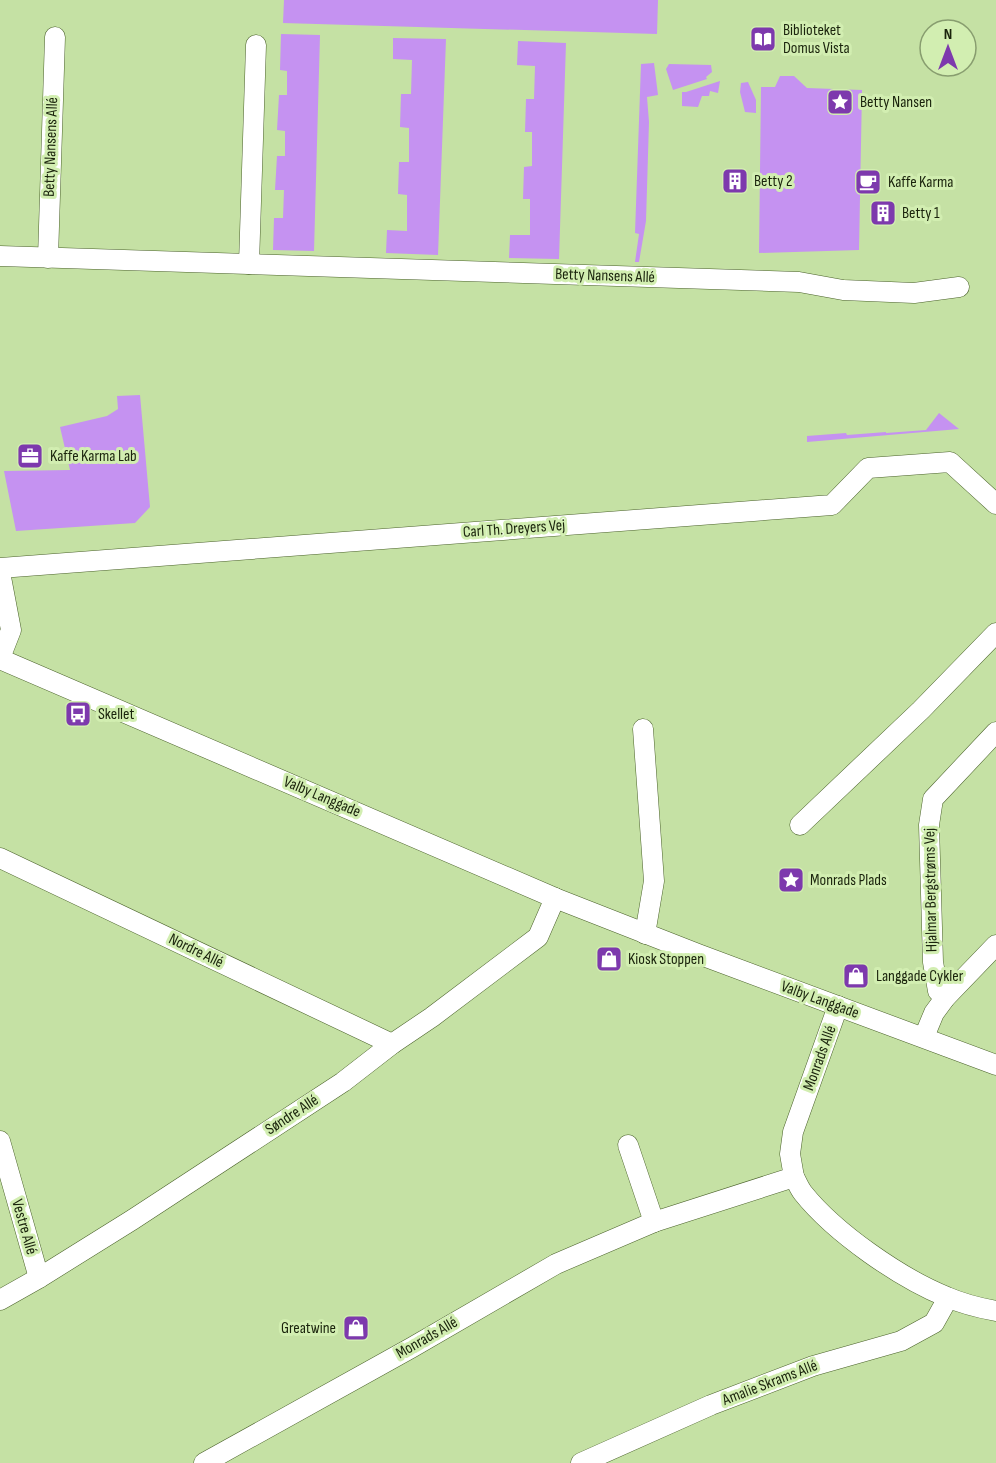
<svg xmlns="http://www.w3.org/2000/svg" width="996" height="1463" viewBox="0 0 996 1463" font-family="'Sofia Sans Condensed',sans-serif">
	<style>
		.green { fill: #c592f1 }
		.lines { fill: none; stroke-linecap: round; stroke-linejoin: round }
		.minor-casing { stroke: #4b622b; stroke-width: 21 }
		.minor { stroke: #fff; stroke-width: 20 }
		.labels { text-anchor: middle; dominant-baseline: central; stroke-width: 6; stroke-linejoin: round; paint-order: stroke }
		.poi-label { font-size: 16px; fill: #1a230c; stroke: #d2eeb1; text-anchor: start }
		.street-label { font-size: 16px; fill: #1a230c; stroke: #d2eeb1 }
	</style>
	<rect width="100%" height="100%" fill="#c5e1a4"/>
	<g class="green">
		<path d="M284 0H658L657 34 283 23Z"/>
		<path d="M281 34 320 35 314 251 273 250 274 218H283L284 190H275L277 156H285V131L277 130 279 95H287V71L280 70Z"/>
		<path d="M393 38 446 39 438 255 386 253 387 230 407 231V195L398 194 399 162H409V128L400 127 401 94H411L412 60 393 59Z"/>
		<path d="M518 41 566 43 559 259 509 258 510 235H530V199H523L524 167 532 166V132H525L526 99H534L535 66 517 65Z"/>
		<path d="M654 63 658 95 647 97 649 122 646 221 639 262H635L639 234 635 233 641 64Z"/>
		<path d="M669 64 711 65 712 72 706 77 707 79 673 90 666 69Z"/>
		<path d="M780 76H794L807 88 862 90 859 250 759 253 761 87H775Z"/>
		<path d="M720 81 718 93 710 91 709 96H702L698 107 682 106V92H686Z"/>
		<path d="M748 82 756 100V113L745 112 740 92 741 83Z"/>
		<path d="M140 395 150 507 135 523 16 531 4 471 70 470 60 427 107 416 118 409 117 396Z"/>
		<path d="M939 413 959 429 807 442V436L846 433 847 435 886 432V433L926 430Z"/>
	</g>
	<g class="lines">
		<defs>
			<g id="minor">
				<path d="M0 256 799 282 843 290 914 293 959 287"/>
				<path d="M48 258 55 37"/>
				<path d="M249 264 256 45"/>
				<path d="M0 568 832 505 868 468 950 462 996 504"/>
				<path d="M0 572 11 630 0 658"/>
				<path d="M0 659 555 898 698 954 996 1065"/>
				<path d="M643 729 654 881 645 934"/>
				<path d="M800 825 921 710 996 633"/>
				<path d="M0 858 392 1044"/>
				<path d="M945 998 938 991 933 962 929 825 933 799 996 732"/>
				<path d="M924 1037 934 1013 945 998 996 945"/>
				<path d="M0 1141 39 1278"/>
				<path d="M628 1145 654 1222"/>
				<path d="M794 1177C797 1182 799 1188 803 1193 835 1233 900 1278 947 1297 963 1304 980 1308 996 1311"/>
				<path d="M0 1300 39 1278 132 1220 343 1082 392 1044 432 1017 538 937 555 898"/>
				<path d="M204 1463 411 1348 556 1264 654 1222 794 1177 790 1154 793 1132 838 1006"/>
				<path d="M581 1463 711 1405 813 1366 901 1341 934 1323 948 1298"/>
			</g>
		</defs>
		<use href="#minor" class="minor-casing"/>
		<use href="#minor" class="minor"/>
	</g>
	<defs>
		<symbol id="library-square" viewBox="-11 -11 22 22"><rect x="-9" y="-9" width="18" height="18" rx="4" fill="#7d39ad" stroke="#d2eeb1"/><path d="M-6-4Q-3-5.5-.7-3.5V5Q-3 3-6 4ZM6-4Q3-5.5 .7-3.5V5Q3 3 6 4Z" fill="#fff"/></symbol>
		<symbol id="sight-square" viewBox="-11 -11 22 22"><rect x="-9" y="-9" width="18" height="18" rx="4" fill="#7d39ad" stroke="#d2eeb1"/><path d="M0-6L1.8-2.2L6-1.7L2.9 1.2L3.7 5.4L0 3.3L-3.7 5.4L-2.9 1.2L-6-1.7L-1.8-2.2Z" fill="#fff"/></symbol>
		<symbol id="building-square" viewBox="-11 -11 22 22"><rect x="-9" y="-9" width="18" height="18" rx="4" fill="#7d39ad" stroke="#d2eeb1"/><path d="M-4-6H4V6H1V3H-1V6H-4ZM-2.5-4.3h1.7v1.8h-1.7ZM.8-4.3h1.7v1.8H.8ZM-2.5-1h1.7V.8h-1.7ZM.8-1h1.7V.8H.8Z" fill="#fff"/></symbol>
		<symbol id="cafe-square" viewBox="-11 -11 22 22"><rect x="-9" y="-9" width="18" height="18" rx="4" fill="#7d39ad" stroke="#d2eeb1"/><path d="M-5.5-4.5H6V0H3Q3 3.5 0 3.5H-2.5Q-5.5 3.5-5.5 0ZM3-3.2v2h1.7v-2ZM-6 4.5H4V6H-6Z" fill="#fff"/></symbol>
		<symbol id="office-square" viewBox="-11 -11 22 22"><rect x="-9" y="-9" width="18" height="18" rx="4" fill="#7d39ad" stroke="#d2eeb1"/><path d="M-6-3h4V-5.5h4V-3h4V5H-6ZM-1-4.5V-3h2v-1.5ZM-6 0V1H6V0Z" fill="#fff"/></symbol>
		<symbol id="bus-square" viewBox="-11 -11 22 22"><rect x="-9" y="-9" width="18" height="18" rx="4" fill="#7d39ad" stroke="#d2eeb1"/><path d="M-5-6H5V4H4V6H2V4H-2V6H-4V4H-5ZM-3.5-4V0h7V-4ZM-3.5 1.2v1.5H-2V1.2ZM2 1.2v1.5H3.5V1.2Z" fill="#fff"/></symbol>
		<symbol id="shop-square" viewBox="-11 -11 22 22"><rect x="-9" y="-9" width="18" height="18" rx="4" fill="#7d39ad" stroke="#d2eeb1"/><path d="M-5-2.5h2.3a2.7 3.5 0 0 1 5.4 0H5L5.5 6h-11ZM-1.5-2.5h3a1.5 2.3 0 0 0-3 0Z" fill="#fff"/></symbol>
	</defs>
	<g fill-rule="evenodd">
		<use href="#library-square" x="748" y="24" width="30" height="30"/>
		<use href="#sight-square" x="825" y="87" width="30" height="30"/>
		<use href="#building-square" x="720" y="166" width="30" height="30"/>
		<use href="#cafe-square" x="853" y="167" width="30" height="30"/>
		<use href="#building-square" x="868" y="198" width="30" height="30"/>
		<use href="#office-square" x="15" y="441" width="30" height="30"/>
		<use href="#bus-square" x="63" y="699" width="30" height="30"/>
		<use href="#sight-square" x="776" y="865" width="30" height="30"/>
		<use href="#shop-square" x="594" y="944" width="30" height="30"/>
		<use href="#shop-square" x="841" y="961" width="30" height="30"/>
		<use href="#shop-square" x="341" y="1313" width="30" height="30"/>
	</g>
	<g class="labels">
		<g class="poi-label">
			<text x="783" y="30">Biblioteket<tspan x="783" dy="18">Domus Vista</tspan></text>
			<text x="860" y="102">Betty Nansen</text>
			<text x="754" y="181">Betty 2</text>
			<text x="888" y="182">Kaffe Karma</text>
			<text x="902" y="213">Betty 1</text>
			<text x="50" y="456">Kaffe Karma Lab</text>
			<text x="98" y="714">Skellet</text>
			<text x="810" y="880">Monrads Plads</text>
			<text x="628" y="959">Kiosk Stoppen</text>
			<text x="876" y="976">Langgade Cykler</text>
			<text x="336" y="1328" text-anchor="end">Greatwine</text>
		</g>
		<g class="street-label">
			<text transform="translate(51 147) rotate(-88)">Betty Nansens Allé</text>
			<text transform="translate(605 276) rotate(2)">Betty Nansens Allé</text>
			<text transform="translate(514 529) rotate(-4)">Carl Th. Dreyers Vej</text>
			<text transform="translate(322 797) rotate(23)">Valby Langgade</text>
			<text transform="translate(931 890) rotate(-91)">Hjalmar Bergstrøms Vej</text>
			<text transform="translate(196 951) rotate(26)">Nordre Allé</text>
			<text transform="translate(820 1000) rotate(20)">Valby Langgade</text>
			<text transform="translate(820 1058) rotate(-70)">Monrads Allé</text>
			<text transform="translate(292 1115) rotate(-33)">Søndre Allé</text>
			<text transform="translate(24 1227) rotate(74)">Vestre Allé</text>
			<text transform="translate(427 1338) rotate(-30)">Monrads Allé</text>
			<text transform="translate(770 1383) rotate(-21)">Amalie Skrams Allé</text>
		</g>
	</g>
	<g transform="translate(948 48)"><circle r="28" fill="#d2eeb1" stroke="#889d6f" stroke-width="1.5"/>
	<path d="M0-4.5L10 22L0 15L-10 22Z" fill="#7d39ad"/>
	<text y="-9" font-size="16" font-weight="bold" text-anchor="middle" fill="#1a230c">N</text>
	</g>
</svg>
